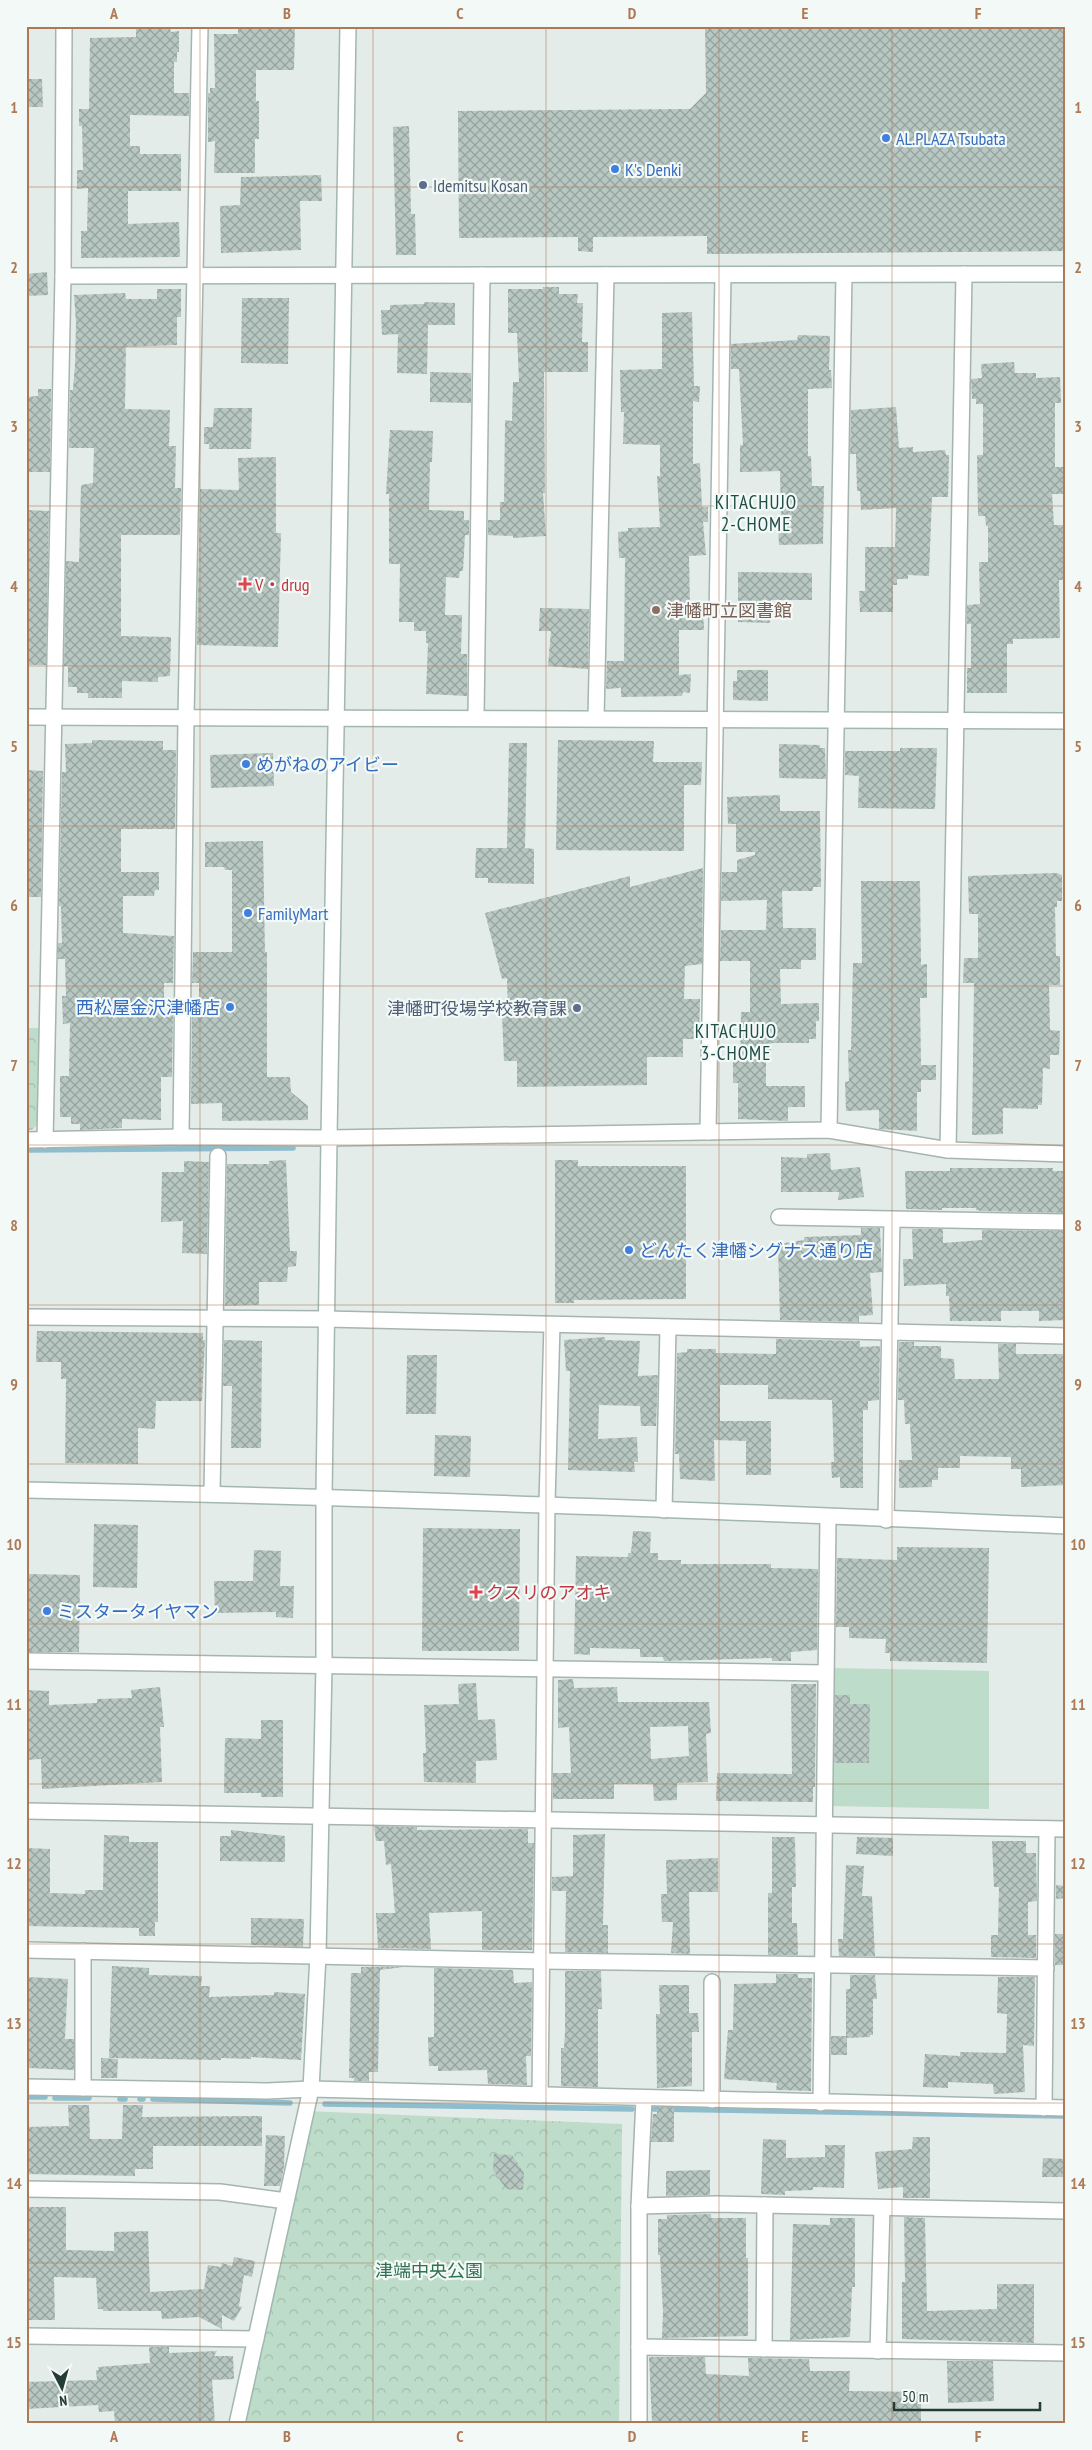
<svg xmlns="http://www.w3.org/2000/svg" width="1092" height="2450" viewBox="0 0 1092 2450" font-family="'PT Sans Narrow','Noto Sans JP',sans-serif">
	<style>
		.green { fill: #bddcc9 }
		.forest { fill: url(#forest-crowns) }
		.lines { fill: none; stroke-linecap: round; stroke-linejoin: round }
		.stream { stroke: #8ebdce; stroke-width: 5.5 }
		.building { fill: url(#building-cross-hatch); fill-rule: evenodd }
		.street-casing { stroke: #a6b4b0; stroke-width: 18 }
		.secondary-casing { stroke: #a2b7b2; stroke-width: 18 }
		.street { stroke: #fff; stroke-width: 15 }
		.secondary { stroke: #fff; stroke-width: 15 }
		.grid { fill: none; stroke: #af7955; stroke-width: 1; stroke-opacity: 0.55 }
		.shop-dot { fill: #3f7fe0; stroke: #f3f9f7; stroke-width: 2 }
		.service-dot { fill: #5c6f8a; stroke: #f3f9f7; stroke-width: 2 }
		.health-dot { fill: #e0444e; stroke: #f3f9f7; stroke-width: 2 }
		.education-dot { fill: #8d6e63; stroke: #f3f9f7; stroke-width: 2 }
		.labels { text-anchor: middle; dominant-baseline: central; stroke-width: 4.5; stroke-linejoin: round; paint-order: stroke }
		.shop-label { font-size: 18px; fill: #366cbe; stroke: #f3f9f7; text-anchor: start }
		.service-label { font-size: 18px; fill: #4e5e75; stroke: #f3f9f7; text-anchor: start }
		.health-label { font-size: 18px; fill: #be3a42; stroke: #f3f9f7; text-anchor: start }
		.education-label { font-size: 18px; fill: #785e54; stroke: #f3f9f7; text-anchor: start }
		.park-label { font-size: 18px; fill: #307150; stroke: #f3f9f7 }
		.neighbourhood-label { font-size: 19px; letter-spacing: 1px; fill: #204e47; stroke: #f3f9f7 }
		.neatline { fill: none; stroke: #af7955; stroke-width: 2 }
		.grid-label { font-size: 16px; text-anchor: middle; font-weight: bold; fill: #af7955 }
	</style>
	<defs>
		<pattern id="forest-crowns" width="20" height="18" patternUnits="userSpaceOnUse" patternTransform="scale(1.25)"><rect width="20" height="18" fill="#bddcc9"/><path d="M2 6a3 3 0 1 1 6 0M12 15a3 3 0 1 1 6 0" fill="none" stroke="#a2bead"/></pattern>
		<pattern id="building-cross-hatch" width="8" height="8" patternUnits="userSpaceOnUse" patternTransform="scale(1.25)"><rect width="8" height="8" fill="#b8c7c2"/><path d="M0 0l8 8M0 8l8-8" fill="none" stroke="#95a39f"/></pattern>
	</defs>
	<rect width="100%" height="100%" fill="#e3ece9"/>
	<path class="green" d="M832 1668 989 1671V1809L828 1806Z"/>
	<g class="forest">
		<path d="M26 1028H41L37 1125 32 1130H26Z"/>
		<path d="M306 2111 622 2124 619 2424H237Z"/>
	</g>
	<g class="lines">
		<g class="stream">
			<path d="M26 1150 293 1148"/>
			<path d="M28 2097H45"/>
			<path d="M55 2098H89"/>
			<path d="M120 2099H125"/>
			<path d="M140 2099H143"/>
			<path d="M153 2099 290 2103"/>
			<path d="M325 2104 632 2109"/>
			<path d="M654 2109 1066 2116"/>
		</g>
	</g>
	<g class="building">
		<path d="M136 26H169L171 32 179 31V52H177V62H174V93H189V116L130 115V146H140V154H181V191H128V224L179 222 180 257 81 258V231H87L88 188 77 189V170H83L82 126H79V109H89L90 38 136 37Z"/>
		<path d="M238 26H295L294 70H256V101H259V139H255V173H214L215 141 208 142V93H210V88H215L214 34H238Z"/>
		<path d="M705 26H1066V251L707 254V236L593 237V252L578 251V237L459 238 458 111 690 109 706 93Z"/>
		<path d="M26 79H42L43 107H26Z"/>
		<path d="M409 126 411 214H415L416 255H396L393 127Z"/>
		<path d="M321 175 322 201H300L301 250 221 253 220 206 240 205 241 177Z"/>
		<path d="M47 272 48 295 26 296V274Z"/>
		<path d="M543 287H559V294H578L577 303H583L582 342H588V372H544L545 493H543L546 536 513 538V536L488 535V520H500V502H504L505 420 512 421 513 382H519L517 333H508V289H543Z"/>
		<path d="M157 289H181V317H177V345L126 347 125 409 170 410 169 446H176L175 488H181L180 535H121V636L171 637 170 676 158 677V682L122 681V698H88V693H77V687H68V666H64L66 561 79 562 81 485 93 483 94 448H69L70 390H73L75 364 76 323 74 295 125 293 126 299H157Z"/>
		<path d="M242 298H289L288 364 241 363Z"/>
		<path d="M424 302 455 303V325H428L427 374 397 373 398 334 382 335 381 310H390V305L424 304Z"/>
		<path d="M692 312 694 386H700L699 402 693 401V464L700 463 702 507H708V522H703L706 555 689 556 690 608H703L704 630H679V675L691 674 690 693 683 692 682 696 621 697V688L606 689 607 661H624L625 558H619L618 532 628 531V528L660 527 657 476H660V445L623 444 624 412H621L620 370 662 369V313Z"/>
		<path d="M798 335 830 336 829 370H831L832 388 808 389V456H811L812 486H824L823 544 779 545 778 526H781L780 471 740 472V445H743L739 369H731V344L797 340Z"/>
		<path d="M1014 362 1015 373H1036V378L1060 377 1061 403H1055V467H1066V494H1052L1054 525H1066V549L1063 550 1064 580H1059L1060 638 1013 639V644H1007V693H967V668H971V624H967V605L980 604 979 562H988V526H986L985 516H978L977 455H983V404H976V399H972L971 379 982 378 981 364Z"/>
		<path d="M430 372 471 373V403L430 402Z"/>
		<path d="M38 389H51L50 472H26V397L38 396Z"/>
		<path d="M896 407 899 448 913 447V452L945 450 946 455H949L948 497H932L929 576 908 575V579H897V585H893V612H860L859 591H865V547H895L896 508 861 510 860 491H857L856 454H850L851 410Z"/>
		<path d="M214 408H252L251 449H209V444H204V427H213Z"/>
		<path d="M390 430 433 431 432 462H430L429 510 464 511V520H469V535H465L463 571H460L459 578 446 577 445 615H462L461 654H467V696L426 694 428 643H426V631H414V622H399L400 564H389V494H386Z"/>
		<path d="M276 457V533H281L278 647 197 645 200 489 239 490 238 458Z"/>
		<path d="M26 510 49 511 46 665H26Z"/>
		<path d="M738 572 812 573V600H771L770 623 738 622Z"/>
		<path d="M540 608 589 609 588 669 548 666 551 631H539Z"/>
		<path d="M737 670H768V701L733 700V681H737Z"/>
		<path d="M92 740 163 741V750H176L175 829H121V872H159V890H155L154 896H123V933L174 936 173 983H164V1015H173L172 1077H161V1120L122 1119V1128L80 1130V1124H71V1117H60V1076H69L70 1023 63 1024 62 996H66L65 959H58V943H62L61 906H59L62 772H66L65 744 92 743Z"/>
		<path d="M558 740 654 741 653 762H702L701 785H684V851L556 850Z"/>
		<path d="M509 743H527L525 848 534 849V884L488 883V878H475L476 848H507Z"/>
		<path d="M779 744 820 745V748H825L826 779 779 778Z"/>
		<path d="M900 748H937L935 809 858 808 859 776 845 775V751H900Z"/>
		<path d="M273 753 274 786 211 788 210 755Z"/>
		<path d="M26 770 43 771 41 897H26Z"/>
		<path d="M780 795V811H820L821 887H813V891H782L783 928H816V960H801V969H780L781 1004 819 1003V1021H816V1039H809V1043H771V1054H766V1086H805V1107H788V1121L738 1119V1083H733V1059H740L741 1012H750V961H720L721 930H766L767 900 721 901 722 872H737V860L755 855V852H736V824H728L727 797Z"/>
		<path d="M263 841 265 952H267V1077H290L291 1092 308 1106V1120L222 1121V1103L191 1104 192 1015H199V983H192L193 952H232V870H225L224 867H205V842Z"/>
		<path d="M703 868 702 964 685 966 684 999H700L699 1039H683V1057H647V1085L517 1087V1061H504L502 1015H508L507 978 502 979 485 913 630 876V887Z"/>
		<path d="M1056 873 1062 875V901H1057V907H1055L1056 956H1060V985H1049L1050 1030 1060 1031 1059 1055H1050V1069L1043 1068 1042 1105H1038V1109L1003 1108V1134L972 1135 974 983H963L964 958H978V914H969L968 876Z"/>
		<path d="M861 881H920L921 965 927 964V998H920L921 1065H936V1080H921V1092H917V1131L879 1129V1110L846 1111 845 1082 849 1081 848 1050H851L853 963H862Z"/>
		<path d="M830 1153 831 1170 860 1167 864 1197 838 1200 839 1192H781V1157L807 1158V1154Z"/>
		<path d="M286 1160 290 1251H297L296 1266 288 1267 287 1282H259V1305L225 1306 227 1164H269V1161Z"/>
		<path d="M555 1160H578V1166H686V1299L574 1300V1303H555Z"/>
		<path d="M184 1161 209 1162 207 1254 182 1253 183 1221 161 1222 162 1172H184Z"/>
		<path d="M950 1168H1053V1171H1066V1213L982 1211 976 1210V1208H942V1210L906 1209 905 1171H950Z"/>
		<path d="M861 1228H880L882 1272 870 1273 873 1315 859 1316V1322L780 1320 778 1244 804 1240V1237L861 1235Z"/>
		<path d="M912 1229H943V1243L982 1240V1230L1066 1231V1320L1039 1321V1311H1001V1321H950L949 1296H946V1284L904 1286 903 1259H913Z"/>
		<path d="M37 1331 203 1333V1340H205L202 1401H156L155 1429 138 1428V1464L65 1463 66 1379H61V1362H36Z"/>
		<path d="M605 1337V1340L640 1341 638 1376 658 1375 656 1426H641L640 1406 599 1405 598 1439 637 1437 638 1462H634L635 1472 568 1470 570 1371H566L564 1340Z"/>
		<path d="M776 1339 860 1341V1347L880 1346 879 1400 868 1401V1410H863V1488H840V1477L832 1478 831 1462H834L832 1400 768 1399V1385H720V1421H771V1475H746V1441L714 1440 715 1481 680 1479 679 1454H675L677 1353 687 1352V1349H716V1353L776 1354Z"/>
		<path d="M224 1340 262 1341 261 1448H231L232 1386H223Z"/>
		<path d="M899 1342H914V1346H941V1358L954 1359 955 1379H999L998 1344H1016V1354H1066V1485L1021 1487V1469H1011V1457L960 1456V1468H938V1480H932V1487L899 1488V1460H912L910 1424H905L904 1400H898Z"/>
		<path d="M407 1355H437L436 1414H406Z"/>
		<path d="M435 1435 471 1436 470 1477 434 1476Z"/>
		<path d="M94 1524 138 1525 137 1588 93 1587Z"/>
		<path d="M423 1528 520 1529 519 1651H422Z"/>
		<path d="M633 1531 651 1532 650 1553H658V1560H681V1564H771V1568L818 1569 817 1650 791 1652V1661H772V1658L664 1661 663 1657H640V1649L590 1648V1655L574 1654 576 1556 628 1557V1553H631Z"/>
		<path d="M897 1547 989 1548 987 1663 890 1661V1653H885L886 1639 849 1638V1627H836L837 1558 897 1560Z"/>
		<path d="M254 1550 281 1551 280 1586H294L293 1618 276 1617V1612L215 1613 214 1581H253Z"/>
		<path d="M26 1574 80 1575 79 1652H26Z"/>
		<path d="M573 1679 574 1688 617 1687 618 1702H709L711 1733 706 1734 708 1782 677 1783V1800L654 1801 653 1784H614V1799H553V1773H571L569 1727 558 1728V1680ZM688 1726 689 1756 651 1759 650 1727Z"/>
		<path d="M476 1683 478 1720 495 1719 497 1760 476 1761V1783L424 1782 423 1753H426L424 1705 459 1704 458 1684Z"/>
		<path d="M791 1684H816L815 1787H813V1802L716 1801 717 1773 792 1774Z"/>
		<path d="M160 1687 164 1727H160L162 1782 42 1789 41 1759 26 1760V1690L49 1691V1705L97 1703V1699L132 1698 131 1690Z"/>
		<path d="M835 1695H850V1704H870L869 1763H834Z"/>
		<path d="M261 1720H283V1797H261V1793H224L225 1738 261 1739Z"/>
		<path d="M374 1826 417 1827V1830L528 1829V1843H534L532 1950H482V1911L429 1913 431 1949 378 1948 376 1913H395L391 1864 386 1865 384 1841H376Z"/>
		<path d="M231 1830 285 1836V1862L220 1861V1836H231Z"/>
		<path d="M605 1834 603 1925H608V1953L565 1952 566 1891H552V1877L573 1876V1835Z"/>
		<path d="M104 1835 129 1836V1842H158V1922H155V1936H139V1928L26 1926V1848L50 1849V1893L85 1894V1890H103Z"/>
		<path d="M772 1837H795L796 1887H792V1923H797L798 1955H768V1893H772Z"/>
		<path d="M857 1837 893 1838V1856L856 1854Z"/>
		<path d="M992 1841H1026V1853H1036L1037 1901 1028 1902V1935H1036V1958L991 1957V1935H998L999 1887H994Z"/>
		<path d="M718 1858V1892H689L690 1954 671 1953 673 1922H662L661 1894H667L666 1860Z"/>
		<path d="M846 1865 864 1866 862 1896H872L875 1956H839L838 1939H843Z"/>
		<path d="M1056 1885 1066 1886V1898L1056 1899Z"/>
		<path d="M251 1918 304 1919 303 1947 251 1945Z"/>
		<rect x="1055" y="1934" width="11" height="31"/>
		<path d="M112 1966 149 1968V1975L202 1976 201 1986H210L209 1997 274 1995V1992L305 1994 301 2060 251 2057V2059L221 2058V2060L109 2058Z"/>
		<path d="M361 1967H403L380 1970 378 2072H369V2081H354V2078H349L351 1973H361Z"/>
		<path d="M434 1968 513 1970 514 1983 532 1982 531 2056H526L527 2085 488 2084 487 2070 438 2071V2066H429L428 2037H434Z"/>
		<path d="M565 1971H601L602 2009H598V2087L561 2086V2048H564L565 2032Z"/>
		<path d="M776 1974H798V1978H812L811 2091 776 2090 777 2083 724 2079 728 2030H733L734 1984 776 1983Z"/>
		<path d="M850 1975H875L877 1999H873V2035H870V2037L847 2038V2055H831V2036H846V1989H850Z"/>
		<path d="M26 1977 68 1979 65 2039H74V2070L29 2068V2058H26Z"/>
		<path d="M998 1977H1035L1034 2046 1023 2045 1025 2092 994 2094 993 2084 948 2082V2088L923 2087 925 2054 960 2056V2052L1006 2053 1007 2014 997 2013Z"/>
		<path d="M659 1985H689V2013H698L699 2032H692V2086L657 2088 656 2014H660Z"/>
		<path d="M101 2058 118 2059 117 2078H101Z"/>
		<path d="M68 2105H89L90 2139H122L123 2105H143L142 2117 262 2116V2146H153V2169H135V2176L26 2174V2127L69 2126Z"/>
		<path d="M657 2107 674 2108V2142H651L653 2114H657Z"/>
		<path d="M266 2135 285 2136 284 2167 280 2186H264Z"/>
		<path d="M913 2137H930V2198H903V2187L878 2189 875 2152 912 2149Z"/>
		<path d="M763 2139 786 2140V2158L825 2157V2145H845L844 2188 813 2187V2190L785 2191V2195L761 2194Z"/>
		<path d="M494 2154 512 2155 524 2173 523 2190 506 2189 493 2170Z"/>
		<path d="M1043 2158 1066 2159V2177H1042Z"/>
		<path d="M710 2170V2195L666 2196V2171Z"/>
		<path d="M26 2207H66V2250L114 2251V2232L148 2231 150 2292 204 2289 208 2265 221 2267 222 2263 232 2266 234 2257 255 2261 252 2277 244 2275 239 2306 242 2307 234 2321 222 2315V2329L199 2317 162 2319 161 2311H103V2309H98L96 2278 54 2277 55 2320H26Z"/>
		<path d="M711 2214V2218H746V2258H748V2336L662 2338 663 2312 660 2255H658V2219H667V2215Z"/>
		<path d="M904 2217 925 2218 927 2311 997 2309V2284H1034V2343L902 2339V2282H905Z"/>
		<path d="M830 2218H855V2287H852L850 2337 790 2340 793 2224 830 2225Z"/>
		<path d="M149 2347H169V2353L217 2351 214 2356H233L234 2379 212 2380 215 2424H115L114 2411 99 2412 98 2405 26 2409V2382L97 2380 96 2370H99L98 2367 150 2363Z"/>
		<path d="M649 2357H705L706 2374 749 2376 748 2358 809 2359 810 2371H850L849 2391 921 2392V2424H873V2421H822V2424L652 2422Z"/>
		<path d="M947 2361H993L994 2401 948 2403Z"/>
	</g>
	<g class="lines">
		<defs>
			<g id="street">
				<path d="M476 717 482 275"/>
				<path d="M596 718 606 275"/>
				<path d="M829 1130 844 275"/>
				<path d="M708 1132 723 275"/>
				<path d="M181 1137 186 717 200 26"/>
				<path d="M26 1140 181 1137 329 1138 829 1130 948 1150 1066 1154"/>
				<path d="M45 1140 63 276 64 26"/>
				<path d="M948 1150 964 274"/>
				<path d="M779 1217 1066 1222"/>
				<path d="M26 1317 326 1319 1066 1336"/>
				<path d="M212 1494 218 1156"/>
				<path d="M664 1510 668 1327"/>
				<path d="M886 1520 892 1220"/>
				<path d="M26 1661 824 1673"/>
				<path d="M26 1811 1066 1829"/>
				<path d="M26 1950 543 1961 1046 1968"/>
				<path d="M712 1982V2100"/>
				<path d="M26 2087 267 2091 311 2089 1066 2108"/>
				<path d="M83 2088V1951"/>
				<path d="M540 2095 547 1503 552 1325"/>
				<path d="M821 2103 828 1517"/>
				<path d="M1044 2108 1047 1829"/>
				<path d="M26 2189 220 2192 286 2201"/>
				<path d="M639 2206 716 2204 1066 2211"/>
				<path d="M26 2336 256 2339"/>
				<path d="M639 2347 1066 2353"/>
				<path d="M764 2349 765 2205"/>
				<path d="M878 2351 882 2208"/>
				<path d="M639 2424V2206L644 2099"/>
			</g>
			<g id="secondary">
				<path d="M63 276 1066 274"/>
				<path d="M26 717 1066 721"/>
				<path d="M26 1490C373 1497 719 1511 1066 1526"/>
				<path d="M237 2424 311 2089 318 1955 324 1666V1496L329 1138 348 26"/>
			</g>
		</defs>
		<use href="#street" class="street-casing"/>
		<use href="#secondary" class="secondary-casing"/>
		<use href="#street" class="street"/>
		<use href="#secondary" class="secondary"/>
	</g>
	<path class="grid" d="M200 26V2424M373 26V2424M546 26V2424M719 26V2424M892 26V2424M26 187H1066M26 347H1066M26 506H1066M26 666H1066M26 826H1066M26 986H1066M26 1145H1066M26 1305H1066M26 1464H1066M26 1624H1066M26 1784H1066M26 1944H1066M26 2103H1066M26 2263H1066"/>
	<g class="shop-dot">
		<circle cx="886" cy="138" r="5"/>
		<circle cx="615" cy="169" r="5"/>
		<circle cx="246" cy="764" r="5"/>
		<circle cx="248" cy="913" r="5"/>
		<circle cx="230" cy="1007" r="5"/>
		<circle cx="629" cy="1250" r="5"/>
		<circle cx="47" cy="1611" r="5"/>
	</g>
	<g class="service-dot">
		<circle cx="423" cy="185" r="5"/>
		<circle cx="577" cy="1008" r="5"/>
	</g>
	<g class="health-dot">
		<path d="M242.5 576.5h5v5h5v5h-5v5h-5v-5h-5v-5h5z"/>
		<path d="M473.5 1584.5h5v5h5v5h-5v5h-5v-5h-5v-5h5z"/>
	</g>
	<circle class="education-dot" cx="656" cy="610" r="5"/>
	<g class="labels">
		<g class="shop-label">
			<text x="896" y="138">AL.PLAZA Tsubata</text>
			<text x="625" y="169">K's Denki</text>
			<text x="256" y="764">めがねのアイビー</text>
			<text x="258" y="913">FamilyMart</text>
			<text x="220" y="1007" text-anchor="end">西松屋金沢津幡店</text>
			<text x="639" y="1250">どんたく津幡シグナス通り店</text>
			<text x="57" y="1611">ミスタータイヤマン</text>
		</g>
		<g class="service-label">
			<text x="433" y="185">Idemitsu Kosan</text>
			<text x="567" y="1008" text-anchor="end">津幡町役場学校教育課</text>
		</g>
		<g class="health-label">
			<text x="255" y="584">V・drug</text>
			<text x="486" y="1592">クスリのアオキ</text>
		</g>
		<g class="education-label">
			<text x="666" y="610">津幡町立図書館</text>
		</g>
		<g class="park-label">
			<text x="429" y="2270">津端中央公園</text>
		</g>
		<g class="neighbourhood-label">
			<text x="756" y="502">KITACHUJO<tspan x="756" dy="22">2-CHOME</tspan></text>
			<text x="736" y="1031">KITACHUJO<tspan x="736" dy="22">3-CHOME</tspan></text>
		</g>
	</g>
	<rect width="1092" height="2450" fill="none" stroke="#f3f9f7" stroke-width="55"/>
	<g transform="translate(62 2388) rotate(174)" stroke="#f3f9f7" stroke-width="4" paint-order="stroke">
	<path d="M0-4L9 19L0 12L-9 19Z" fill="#243c38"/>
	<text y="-8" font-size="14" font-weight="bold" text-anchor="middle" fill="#243c38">N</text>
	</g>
	<path d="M894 2402v8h146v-8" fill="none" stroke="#243c38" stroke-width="2.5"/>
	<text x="902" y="2402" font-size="15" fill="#243c38" stroke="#f3f9f7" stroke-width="4" paint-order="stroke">50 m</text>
	<rect x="28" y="28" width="1036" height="2394" class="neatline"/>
	<g class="grid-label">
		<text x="114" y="19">A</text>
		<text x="287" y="19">B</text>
		<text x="460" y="19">C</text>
		<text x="632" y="19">D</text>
		<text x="805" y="19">E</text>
		<text x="978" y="19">F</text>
		<text x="14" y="113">1</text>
		<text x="1078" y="113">1</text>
		<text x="14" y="273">2</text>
		<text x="1078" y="273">2</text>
		<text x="14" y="432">3</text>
		<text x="1078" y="432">3</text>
		<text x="14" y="592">4</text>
		<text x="1078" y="592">4</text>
		<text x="14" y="752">5</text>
		<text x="1078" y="752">5</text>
		<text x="14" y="911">6</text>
		<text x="1078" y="911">6</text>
		<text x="14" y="1071">7</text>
		<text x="1078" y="1071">7</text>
		<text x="14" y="1231">8</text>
		<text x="1078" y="1231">8</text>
		<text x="14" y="1390">9</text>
		<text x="1078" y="1390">9</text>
		<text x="14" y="1550">10</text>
		<text x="1078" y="1550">10</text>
		<text x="14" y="1710">11</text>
		<text x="1078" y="1710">11</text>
		<text x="14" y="1869">12</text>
		<text x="1078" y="1869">12</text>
		<text x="14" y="2029">13</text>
		<text x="1078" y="2029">13</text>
		<text x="14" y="2189">14</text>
		<text x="1078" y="2189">14</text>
		<text x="14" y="2348">15</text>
		<text x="1078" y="2348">15</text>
		<text x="114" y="2442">A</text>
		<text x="287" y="2442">B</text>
		<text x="460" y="2442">C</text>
		<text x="632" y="2442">D</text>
		<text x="805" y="2442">E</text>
		<text x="978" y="2442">F</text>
	</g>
</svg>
